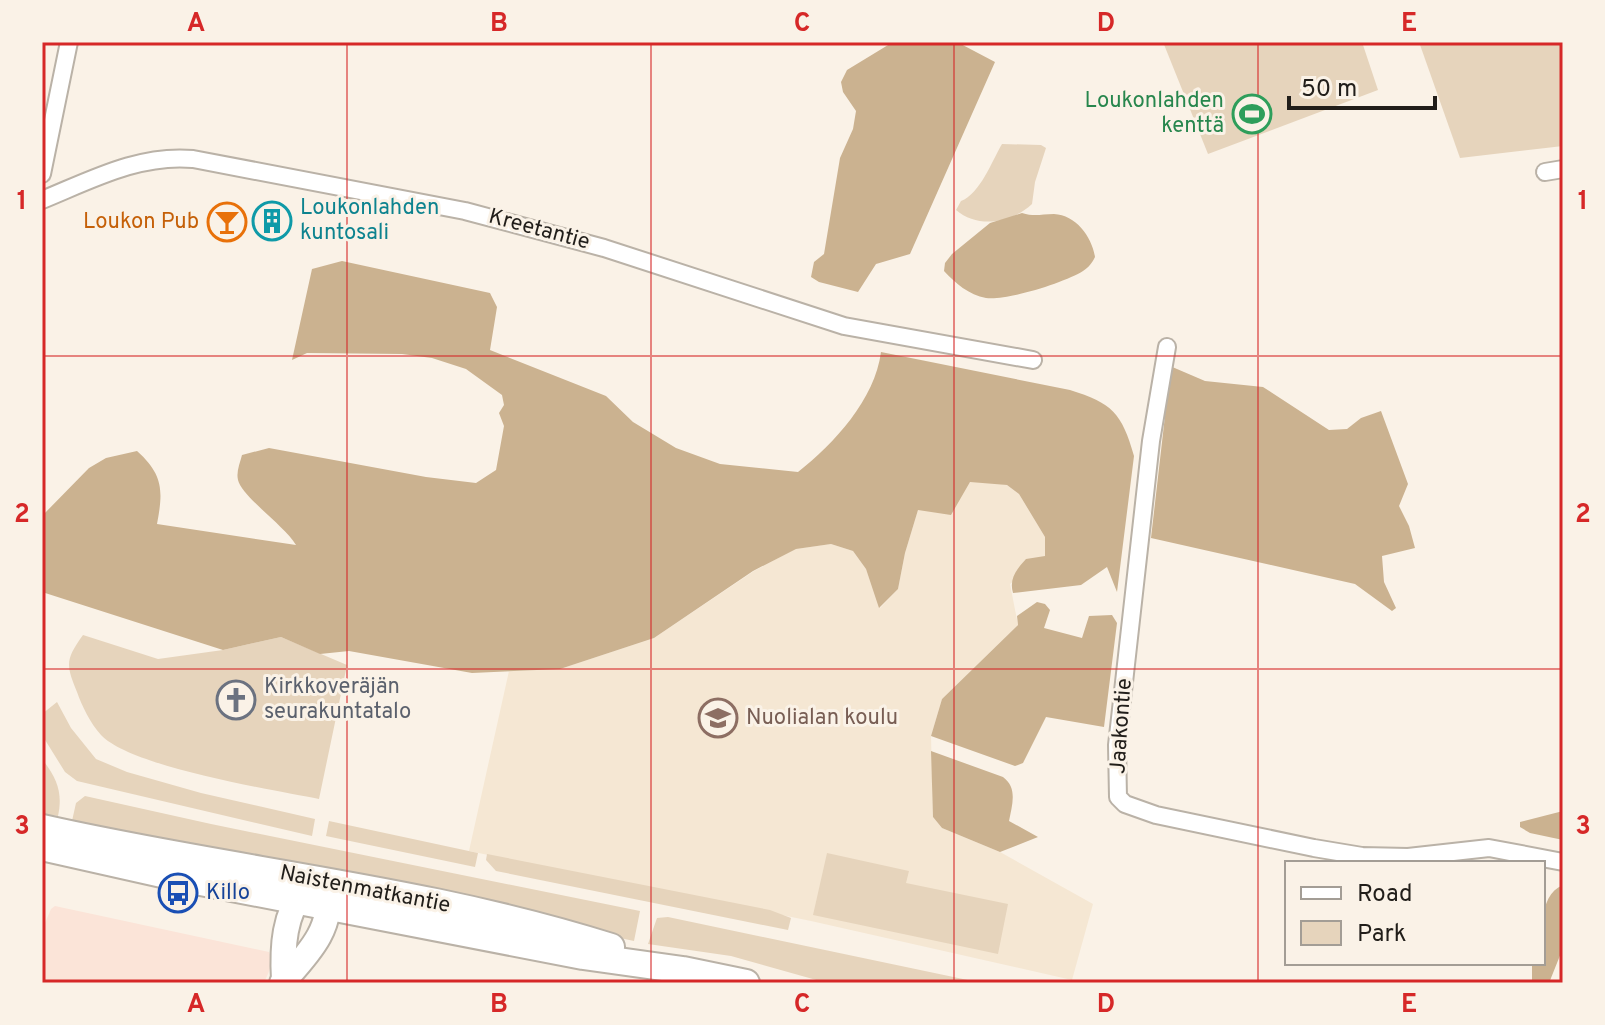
<svg xmlns="http://www.w3.org/2000/svg" width="1605" height="1025" viewBox="0 0 1605 1025" font-family="Overpass,sans-serif">
	<style>
		.commercial { fill: #fbe4d8 }
		.education { fill: #f5e7d3 }
		.green { fill: #e6d4bc }
		.forest { fill: #cbb290 }
		.lines { fill: none; stroke-linecap: round; stroke-linejoin: round }
		.street-casing { stroke: #bab2a7; stroke-width: 20 }
		.secondary-casing { stroke: #bab2a7; stroke-width: 28 }
		.primary-casing { stroke: #bab2a7; stroke-width: 30 }
		.street { stroke: #fff; stroke-width: 16 }
		.secondary { stroke: #fff; stroke-width: 24 }
		.primary { stroke: #fff; stroke-width: 26 }
		.grid { fill: none; stroke: #d62828; stroke-width: 2; stroke-opacity: 0.55 }
		.labels { text-anchor: middle; dominant-baseline: central; stroke-width: 6; stroke-linejoin: round; paint-order: stroke }
		.leisure-label { font-size: 22px; fill: #27864d; stroke: #faf2e7; text-anchor: end }
		.culture-label { font-size: 22px; fill: #0d838f; stroke: #faf2e7; text-anchor: start }
		.food-label { font-size: 22px; fill: #c56008; stroke: #faf2e7; text-anchor: end }
		.street-label { font-size: 22px; fill: #211e1a; stroke: #faf2e7 }
		.worship-label { font-size: 22px; fill: #5b616d; stroke: #faf2e7; text-anchor: start }
		.education-label { font-size: 22px; fill: #785e54; stroke: #faf2e7; text-anchor: start }
		.transit-label { font-size: 22px; fill: #164399; stroke: #faf2e7; text-anchor: start }
		.neatline { fill: none; stroke: #d62828; stroke-width: 3 }
		.grid-label { font-size: 26px; text-anchor: middle; font-weight: bold; fill: #d62828 }
	</style>
	<rect width="100%" height="100%" fill="#faf2e7"/>
	<path class="commercial" d="M55 906 269 952 273 962 264 983H42V930L51 909Z"/>
	<path class="education" d="M985 481 1007 485 1019 494 1045 537V557L1010 584 1018 625 942 699 931 736 933 817 942 828 1000 852 1093 904 1072 980 811 921 469 851 509 671 560 669 654 638 754 571 795 549 831 544 853 551 866 569 880 608 898 589 905 553 918 510 970 482Z"/>
	<g class="green">
		<path d="M1163 42H1362L1378 90 1208 154Z"/>
		<path d="M1419 42H1563V146L1460 158Z"/>
		<path d="M1002 144 1041 145 1046 148 1035 182 1032 204C1012 223 978 229 956 210L961 201C980 194 992 161 1002 144Z"/>
		<path d="M83 635 158 659 223 650 281 637 347 665 319 799C273 790 131 767 101 735 90 723 82 706 77 692 66 665 65 660 83 635Z"/>
		<path d="M57 702 71 728 96 759 127 772 201 793 315 819 312 836 77 781 65 772 42 735V714Z"/>
		<path d="M42 759C57 778 63 793 58 816L42 814Z"/>
		<path d="M85 796 211 824 640 911 634 941 72 821 76 803Z"/>
		<path d="M329 821 478 853 475 867 326 836Z"/>
		<path d="M827 853 909 871 906 883 1008 904 998 954 813 915Z"/>
		<path d="M487 854 770 910 791 918 788 930 496 871 486 860Z"/>
		<path d="M668 917 982 983H827L731 956 648 944 657 918Z"/>
	</g>
	<g class="forest">
		<path d="M893 42H957L995 62 910 254 876 264 858 292 819 282 811 277 814 262 824 254 840 158 853 129 856 111 843 92 841 82 847 70Z"/>
		<path d="M1022 213C1035 217 1041 214 1054 214 1076 215 1092 237 1095 257 1092 263 1089 267 1083 271 1066 282 1007 301 986 298 969 295 955 283 944 271L945 263 952 254 990 223Z"/>
		<path d="M342 261 490 293 497 307 490 350 606 396 633 422 676 448 720 464 798 472C834 444 875 399 881 352L1070 390C1112 403 1122 413 1134 456L1117 592 1107 567 1081 585 1013 593C1009 579 1016 570 1026 559L1045 556V537L1019 494 1007 485 970 482 951 515 918 510 905 553 898 589 879 608 866 569 853 551 831 544 796 549 753 571 654 638 560 669 472 673 349 651 320 654 281 637 223 650 42 592V516L89 468 106 458 137 451C164 475 163 492 157 524L296 545C284 525 242 497 238 480 236 472 240 463 242 455L269 448 426 477 476 483 496 470 504 426 499 413 504 405 502 395 466 369 432 358 402 354 307 353 292 360 312 269Z"/>
		<path d="M1170 366 1205 381 1263 387 1329 430 1347 429 1361 418 1381 411 1408 484 1399 506 1409 526 1415 548 1382 556 1384 582 1396 608 1392 611 1355 584 1151 538 1165 416 1164 403Z"/>
		<path d="M1037 602 1045 604 1050 610 1044 628 1082 638 1089 616 1112 615 1117 623 1104 727 1046 717 1023 763 1015 766 931 736 942 699 1018 625 1017 616Z"/>
		<path d="M931 751 1003 777C1018 788 1012 805 1009 821L1038 837 1000 852 942 828 933 817Z"/>
		<path d="M1563 811V840L1530 833 1520 827V822Z"/>
		<path d="M1563 885V948L1549 983H1532V963H1543C1543 939 1536 896 1563 885Z"/>
	</g>
	<g class="lines">
		<defs>
			<g id="street">
				<path d="M1545 172 1563 169"/>
				<path d="M42 174 69 42"/>
				<path d="M42 200C91 180 139 154 193 159L465 211 604 248 844 326 1033 360"/>
				<path d="M1167 347 1151 441 1117 745 1118 797 1125 804 1156 815 1314 848 1362 856 1408 857 1489 848 1563 862"/>
			</g>
			<g id="secondary">
				<path d="M284 980C282 946 284 915 305 887"/>
				<path d="M282 983C306 956 336 927 326 888"/>
			</g>
			<g id="primary">
				<path d="M42 828C231 871 426 888 611 947"/>
				<path d="M42 847 180 878 583 956 683 970 746 983"/>
			</g>
		</defs>
		<use href="#street" class="street-casing"/>
		<use href="#secondary" class="secondary-casing"/>
		<use href="#primary" class="primary-casing"/>
		<use href="#street" class="street"/>
		<use href="#secondary" class="secondary"/>
		<use href="#primary" class="primary"/>
	</g>
	<path class="grid" d="M347 42V983M651 42V983M954 42V983M1258 42V983M42 356H1563M42 669H1563"/>
	<defs>
		<symbol id="stadium-ring" viewBox="-11 -11 22 22"><circle r="9.5" fill="#faf2e7" stroke="#2e9e5b" stroke-width="1.5"/><path d="M0-5a6.5 5 0 1 0 0 10a6.5 5 0 1 0 0-10ZM-3.5-1.8h7v3.6h-7Z" fill="#2e9e5b"/></symbol>
		<symbol id="building-ring" viewBox="-11 -11 22 22"><circle r="9.5" fill="#faf2e7" stroke="#0f9aa8" stroke-width="1.5"/><path d="M-4-6H4V6H1V3H-1V6H-4ZM-2.5-4.3h1.7v1.8h-1.7ZM.8-4.3h1.7v1.8H.8ZM-2.5-1h1.7V.8h-1.7ZM.8-1h1.7V.8H.8Z" fill="#0f9aa8"/></symbol>
		<symbol id="bar-ring" viewBox="-11 -11 22 22"><circle r="9.5" fill="#faf2e7" stroke="#e8710a" stroke-width="1.5"/><path d="M-6-5H6L.8 .8V4.5H3.5V6h-7V4.5H-.8V.8Z" fill="#e8710a"/></symbol>
		<symbol id="church-ring" viewBox="-11 -11 22 22"><circle r="9.5" fill="#faf2e7" stroke="#6b7280" stroke-width="1.5"/><path d="M-1.2-6h2.4v3.5h3.3v2.4h-3.3V6h-2.4V-.1h-3.3v-2.4h3.3Z" fill="#6b7280"/></symbol>
		<symbol id="school-ring" viewBox="-11 -11 22 22"><circle r="9.5" fill="#faf2e7" stroke="#8d6e63" stroke-width="1.5"/><path d="M0-5L7-2L0 1L-7-2ZM-4 1L0 2.5L4 1V4Q0 6-4 4Z" fill="#8d6e63"/></symbol>
		<symbol id="bus-ring" viewBox="-11 -11 22 22"><circle r="9.5" fill="#faf2e7" stroke="#1a4fb4" stroke-width="1.5"/><path d="M-5-6H5V4H4V6H2V4H-2V6H-4V4H-5ZM-3.5-4V0h7V-4ZM-3.5 1.2v1.5H-2V1.2ZM2 1.2v1.5H3.5V1.2Z" fill="#1a4fb4"/></symbol>
	</defs>
	<g fill-rule="evenodd">
		<use href="#stadium-ring" x="1230" y="92" width="44" height="44"/>
		<use href="#building-ring" x="250" y="199" width="44" height="44"/>
		<use href="#bar-ring" x="205" y="200" width="44" height="44"/>
		<use href="#church-ring" x="214" y="678" width="44" height="44"/>
		<use href="#school-ring" x="696" y="696" width="44" height="44"/>
		<use href="#bus-ring" x="156" y="871" width="44" height="44"/>
	</g>
	<g class="labels">
		<g class="leisure-label">
			<text x="1224" y="101">Loukonlahden<tspan x="1224" dy="25">kenttä</tspan></text>
		</g>
		<g class="culture-label">
			<text x="300" y="208">Loukonlahden<tspan x="300" dy="25">kuntosali</tspan></text>
		</g>
		<g class="food-label">
			<text x="199" y="222">Loukon Pub</text>
		</g>
		<g class="street-label">
			<text transform="translate(539 230) rotate(15)">Kreetantie</text>
			<text transform="translate(1122 726) rotate(-86)">Jaakontie</text>
			<text transform="translate(365 890) rotate(11)">Naistenmatkantie</text>
		</g>
		<g class="worship-label">
			<text x="264" y="687">Kirkkoveräjän<tspan x="264" dy="25">seurakuntatalo</tspan></text>
		</g>
		<g class="education-label">
			<text x="746" y="718">Nuolialan koulu</text>
		</g>
		<g class="transit-label">
			<text x="206" y="893">Killo</text>
		</g>
	</g>
	<rect width="1605" height="1025" fill="none" stroke="#faf2e7" stroke-width="88"/>
	<rect x="1285" y="861" width="260" height="104" fill="#faf2e7" stroke="#a39d95" stroke-width="2"/>
	<rect x="1301" y="887" width="40" height="12" fill="#ffffff" stroke="#a39d95" stroke-width="2"/>
	<text x="1357" y="901" font-size="24" fill="#211e1a">Road</text>
	<rect x="1301" y="921" width="40" height="24" fill="#e6d4bc" stroke="#a39d95" stroke-width="2"/>
	<text x="1357" y="941" font-size="24" fill="#211e1a">Park</text>
	<path d="M1289 96v12h146v-12" fill="none" stroke="#211e1a" stroke-width="4"/>
	<text x="1301" y="96" font-size="24" fill="#211e1a" stroke="#faf2e7" stroke-width="6" paint-order="stroke">50 m</text>
	<rect x="44" y="44" width="1517" height="937" class="neatline"/>
	<g class="grid-label">
		<text x="196" y="31">A</text>
		<text x="499" y="31">B</text>
		<text x="802" y="31">C</text>
		<text x="1106" y="31">D</text>
		<text x="1409" y="31">E</text>
		<text x="22" y="209">1</text>
		<text x="1583" y="209">1</text>
		<text x="22" y="522">2</text>
		<text x="1583" y="522">2</text>
		<text x="22" y="834">3</text>
		<text x="1583" y="834">3</text>
		<text x="196" y="1012">A</text>
		<text x="499" y="1012">B</text>
		<text x="802" y="1012">C</text>
		<text x="1106" y="1012">D</text>
		<text x="1409" y="1012">E</text>
	</g>
</svg>
